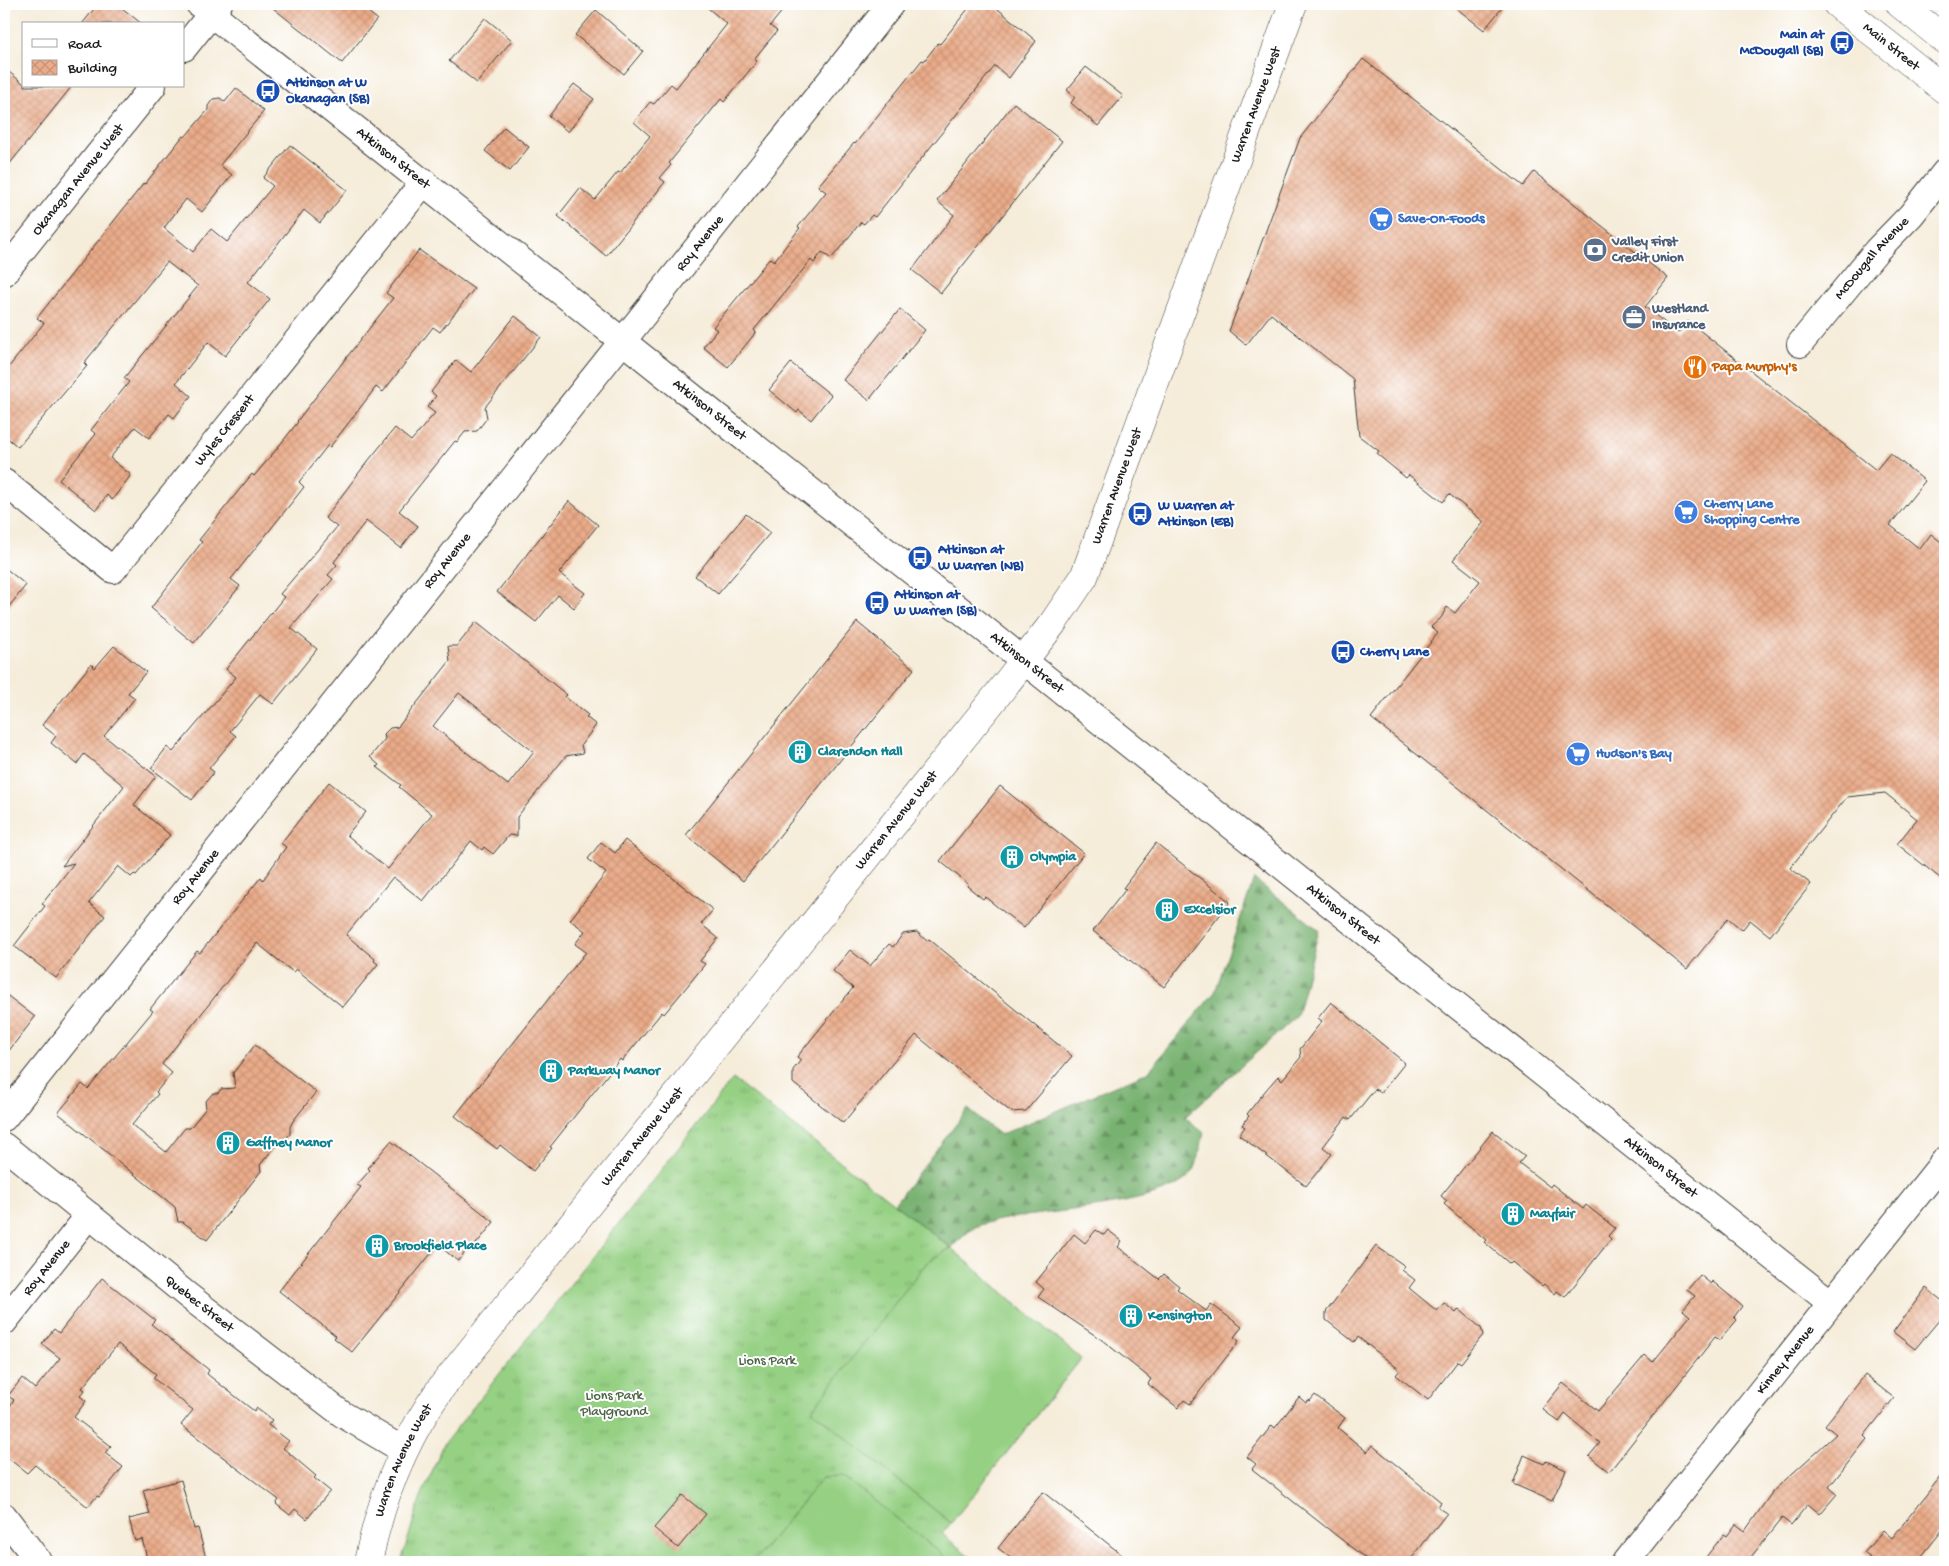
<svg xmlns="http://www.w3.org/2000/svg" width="1949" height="1566" viewBox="0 0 1949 1566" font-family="'Gochi Hand',sans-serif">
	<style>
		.grass { fill: url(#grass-tufts); stroke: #587650 }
		.forest { fill: url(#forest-firs); stroke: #4a6746 }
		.pitch { fill: #95d083; stroke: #587650 }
		.building { fill: url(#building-cross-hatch); fill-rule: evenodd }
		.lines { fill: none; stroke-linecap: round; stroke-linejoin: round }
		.street-casing { stroke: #3d3b38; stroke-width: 28 }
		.secondary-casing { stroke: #3d3b38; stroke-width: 29 }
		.street { stroke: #fff; stroke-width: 26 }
		.secondary { stroke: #fff; stroke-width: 28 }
		.labels { text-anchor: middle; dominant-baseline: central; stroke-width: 4; stroke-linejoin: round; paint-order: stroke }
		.transit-label { font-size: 14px; font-weight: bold; fill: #164399; stroke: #fff; text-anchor: start }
		.street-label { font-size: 14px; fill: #1c1c1c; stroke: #fff }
		.shop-label { font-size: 14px; font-weight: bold; fill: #366cbe; stroke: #fff; text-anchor: start }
		.service-label { font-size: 14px; font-weight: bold; fill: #4e5e75; stroke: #fff; text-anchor: start }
		.food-label { font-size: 14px; font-weight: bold; fill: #c56008; stroke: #fff; text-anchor: start }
		.culture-label { font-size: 14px; font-weight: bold; fill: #0d838f; stroke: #fff; text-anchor: start }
		.park-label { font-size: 14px; fill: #4c6445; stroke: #fff }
	</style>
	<defs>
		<pattern id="grass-tufts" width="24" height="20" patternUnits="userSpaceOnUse" patternTransform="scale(1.25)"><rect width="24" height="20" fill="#95d083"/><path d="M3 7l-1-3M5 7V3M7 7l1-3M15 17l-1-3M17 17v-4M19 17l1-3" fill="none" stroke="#80b271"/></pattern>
		<pattern id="forest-firs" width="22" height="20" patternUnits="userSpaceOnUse" patternTransform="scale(1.25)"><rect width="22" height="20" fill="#78b271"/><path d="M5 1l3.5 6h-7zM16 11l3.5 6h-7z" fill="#62905c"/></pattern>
		<pattern id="building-cross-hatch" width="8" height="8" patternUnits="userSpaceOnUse" patternTransform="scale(1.25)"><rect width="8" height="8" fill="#eaab89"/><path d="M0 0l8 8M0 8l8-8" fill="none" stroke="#c89376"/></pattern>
	</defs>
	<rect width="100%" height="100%" fill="#fff"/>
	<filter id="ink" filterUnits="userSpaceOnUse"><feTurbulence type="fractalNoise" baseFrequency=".02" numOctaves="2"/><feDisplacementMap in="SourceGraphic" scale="10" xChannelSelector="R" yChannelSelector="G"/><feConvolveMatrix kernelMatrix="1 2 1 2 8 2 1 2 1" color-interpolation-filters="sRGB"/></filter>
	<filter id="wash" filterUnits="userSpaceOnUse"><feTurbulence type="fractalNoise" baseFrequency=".0096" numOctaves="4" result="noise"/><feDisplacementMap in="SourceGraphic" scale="20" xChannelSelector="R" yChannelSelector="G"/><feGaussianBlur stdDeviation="1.12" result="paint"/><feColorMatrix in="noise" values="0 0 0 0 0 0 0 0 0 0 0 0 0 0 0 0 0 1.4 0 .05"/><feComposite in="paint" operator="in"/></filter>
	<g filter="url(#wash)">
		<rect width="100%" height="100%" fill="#f5ecd9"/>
		<path class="grass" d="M733 1079 951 1248 1081 1359 942 1534 977 1562H401L420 1499 444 1444Z"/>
		<path class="forest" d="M1254 879 1319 930 1297 1016 1185 1117 1204 1133C1201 1144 1199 1160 1194 1170 1169 1211 1027 1209 980 1225 970 1228 959 1241 951 1248L894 1204 968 1109 1000 1135 1148 1072 1215 992Z"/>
		<g class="pitch">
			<path d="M951 1248 1081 1359 951 1523 812 1410 927 1262Z"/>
			<path d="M843 1476 952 1562H753L823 1477Z"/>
		</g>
		<g id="blocks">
			<g class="building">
				<path d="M98 4H117L142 24H82Z"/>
				<path d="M268 4H358L377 19 342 63Z"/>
				<path d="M703 4H788L770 26 777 31 754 59 757 61 724 102 721 99 669 163 671 165 660 178 665 182 606 256 558 216 580 188 595 200 618 172 620 173 650 136 634 122 650 102 654 104 671 84 676 88 727 24Z"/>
				<path d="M972 4H992L1036 41 1009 78 995 66 875 217 872 215 864 224 861 222 831 259 822 252 814 263 811 260 754 330 756 332 728 367 703 347 717 330 713 327 770 258 774 261 800 228 798 227 826 192 818 186 854 143 855 144 922 60 924 61 938 43 940 44Z"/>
				<path d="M1451 4H1505L1484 30Z"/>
				<path d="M596 10 643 51 624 74 575 35Z"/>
				<path d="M485 18 512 40 477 83 449 61Z"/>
				<path d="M1363 59 1523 186 1534 172 1668 278 1645 307 1678 333 1688 321 1876 470 1890 453 1925 481 1890 525 1920 549 1931 534 1945 545V882L1897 844 1917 819 1885 793 1847 797 1790 868 1811 884 1770 936 1750 920 1742 930 1728 918 1687 969 1371 718 1438 633 1431 627 1441 618 1447 607 1455 613 1480 581 1453 560 1484 522 1449 494 1443 502 1409 475 1406 478 1377 454 1379 451 1359 436 1353 379 1271 314 1246 345 1229 331 1300 138Z"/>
				<path d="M1086 67 1123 96 1098 126 1071 103 1075 97 1067 90Z"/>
				<path d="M4 68 24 84V86H72L4 171Z"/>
				<path d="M574 84 594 99 568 132 549 116Z"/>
				<path d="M236 88 264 111 220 165 232 175 202 212 186 199 164 228 193 252 211 229 227 242 273 186 263 178 290 145 347 190 320 223 304 210 248 282 270 299 225 356 208 342 176 383 191 396 174 418 169 414 149 438 135 427 110 458 131 475 112 500 107 495 96 510 59 480 96 434 91 430 129 382 124 378 198 286 167 262 84 363 87 366 18 447 4 435V373L44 323 37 318 144 183 145 184 183 136 185 137 208 110V106L213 99 220 98 225 102Z"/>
				<path d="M1014 103 1062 141 941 293 912 270 954 215 937 201Z"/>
				<path d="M504 127 529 147 510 171 485 151Z"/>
				<path d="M419 250 474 289 440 332 433 327 383 392 376 387 330 447 328 445 299 482 304 487 231 579 240 586 194 643 151 608 202 542 199 540 252 474 254 476 271 456 298 422 297 421 304 412 393 298 386 293Z"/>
				<path d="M900 309 925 330 869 400 843 380Z"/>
				<path d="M515 316 541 337 485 407 487 418 477 431 465 432 457 442 455 441 399 511 418 526 401 548 366 521 334 562 337 565 328 575 333 579 291 628 317 649 273 704 260 694 230 731 236 736 209 768 214 772 192 800 151 768 167 747 173 752 236 677 226 669 284 597 280 594 337 527 325 518 364 466 395 428 411 441 435 413 427 407 436 396 431 392 456 360 471 372Z"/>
				<path d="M791 363 831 395 811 420 799 410 797 413 769 390Z"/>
				<path d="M569 501 598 525 559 573 585 593 574 608 558 595 536 622 497 592Z"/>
				<path d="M746 514 770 533 718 594 695 576Z"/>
				<path d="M4 567 26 585 4 613Z"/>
				<path d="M476 622 567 695 565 697 588 715 586 717 596 725 581 745 583 753 566 756 517 817V836L509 835 493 854 484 847 482 850 471 841 423 901 393 877 346 935 375 959 374 961 378 964 343 1007 296 969 293 972 257 943 162 1064 172 1073 156 1092 158 1094 132 1125 166 1152 185 1128H190L206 1108 205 1102 213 1093H218L221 1089 235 1088 233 1073 255 1045 316 1092 293 1121 290 1127V1134L283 1142 278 1143 260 1165 261 1171 207 1240 183 1222H178L175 1207 58 1113 82 1084 88 1089 153 1011 150 1009 197 951 200 953 261 877 263 880 286 847 281 843 329 782 366 812 347 835 388 869 432 814 399 787 401 785 377 767 379 765 370 757 385 739 384 734 390 728 398 727 450 661 448 646H457ZM459 693 534 752 508 785 433 726Z"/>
				<path d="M857 622 914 669 743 881 686 835Z"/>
				<path d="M114 646 146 672 128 693 135 698 104 736 156 776 134 805 170 835 136 875 134 874 131 877 118 866 89 903 105 916 56 978 14 946 45 906 42 904 74 863 62 866 124 786 84 754 77 764 51 743 56 736 42 725 91 664 95 668Z"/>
				<path d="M1000 786 1084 853 1024 928 985 897 983 899 967 886 968 884 940 861Z"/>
				<path d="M625 840 713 910 701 924 718 938 700 961 705 964 689 984 664 1014 662 1012 622 1061 620 1059 550 1147 552 1148 533 1171 500 1145 497 1149 455 1116 586 952 575 944 585 931 570 920 606 873 588 859 601 842 615 853Z"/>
				<path d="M1156 843 1230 902 1164 987 1093 931 1126 889 1123 888Z"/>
				<path d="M917 932 927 941 929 939 1072 1056 1026 1111 1011 1112 916 1035 843 1123 793 1083V1070L801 1060 797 1057 853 988 833 971 850 950 870 966 889 944 893 947 903 934Z"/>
				<path d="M4 993 35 1017 4 1057Z"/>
				<path d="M1331 1002 1405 1063 1381 1093 1375 1089 1350 1120 1346 1117 1323 1147 1332 1154 1306 1186 1239 1135 1245 1127 1242 1125 1249 1116 1247 1114 1265 1091 1278 1076 1282 1080 1301 1057 1300 1049 1322 1021 1318 1018Z"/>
				<path d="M1493 1131 1525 1156 1519 1163 1550 1187 1552 1184 1583 1209 1586 1205 1615 1228 1608 1236 1611 1239 1565 1297 1557 1291 1555 1294 1544 1284 1542 1286 1512 1262 1510 1264 1484 1242 1486 1240 1444 1204 1447 1201 1441 1196Z"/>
				<path d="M391 1141 494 1222 472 1249 469 1247 458 1261 438 1245 352 1352 334 1338 336 1336 279 1291 361 1187 357 1185 370 1170 368 1168Z"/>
				<path d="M1096 1230 1104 1235 1108 1230 1122 1241 1118 1247 1159 1279 1164 1274 1179 1286 1177 1289 1206 1311 1211 1304 1242 1327 1234 1337 1239 1341 1190 1404 1184 1400 1178 1408 1148 1384 1151 1379 1102 1340 1038 1297 1044 1289 1036 1282 1074 1234 1085 1243Z"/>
				<path d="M1376 1246 1405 1266 1402 1270 1415 1280 1409 1288 1437 1311 1444 1303 1456 1313 1459 1309 1481 1328 1483 1335 1461 1363 1458 1361 1428 1400 1396 1375 1400 1370 1358 1337 1354 1342 1326 1320V1312Z"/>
				<path d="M1700 1275 1711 1284 1712 1281 1742 1306 1734 1317 1737 1320 1720 1340 1715 1337 1609 1472 1589 1456 1600 1443 1565 1414 1559 1422 1542 1409 1563 1383 1598 1411 1645 1355 1653 1362 1690 1316 1683 1310 1695 1296 1687 1290Z"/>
				<path d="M102 1278 155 1320 151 1324 209 1370 207 1374 254 1411 256 1408 272 1420 268 1425 289 1441 283 1448 316 1476 314 1478 330 1491 307 1519 295 1509 290 1515 276 1504 279 1500 181 1425 193 1410 153 1378 156 1374 118 1344 82 1388 85 1390 80 1396 86 1401 74 1417 111 1446 105 1453 123 1467 99 1497 97 1496 88 1507 35 1465 27 1473 4 1455V1414L14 1400 8 1396 22 1378 35 1389 60 1358 42 1344 54 1329 59 1333Z"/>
				<path d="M1926 1288 1945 1303V1313L1915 1349 1893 1332Z"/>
				<path d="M1865 1375 1894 1398 1864 1436 1867 1439 1829 1487 1837 1494 1820 1514 1808 1504 1791 1525 1782 1518 1747 1562H1702L1724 1534 1727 1536 1736 1524 1745 1531 1773 1491 1836 1434 1825 1425Z"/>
				<path d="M1315 1395 1345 1418 1338 1428 1367 1452 1372 1445 1441 1502 1438 1507 1447 1513 1412 1558 1402 1559 1400 1562H1370L1252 1469 1256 1464 1247 1457 1272 1425 1275 1428 1299 1397 1306 1403 1308 1400 1310 1401Z"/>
				<path d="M1524 1455 1544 1464 1546 1461 1566 1470 1552 1501 1513 1484Z"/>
				<path d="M1945 1471V1527L1917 1562H1876L1864 1553 1883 1530 1892 1538Z"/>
				<path d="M181 1480 194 1529 198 1528 207 1562H148L142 1539 135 1541 129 1519 150 1514 143 1490Z"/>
				<path d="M1043 1492 1131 1562H1016L998 1548Z"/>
				<path d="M682 1495 706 1514 678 1548 654 1528Z"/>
			</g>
		</g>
	</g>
	<g filter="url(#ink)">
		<use href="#blocks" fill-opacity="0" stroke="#3d3b38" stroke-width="1"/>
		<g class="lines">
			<defs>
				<g id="street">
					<path id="s1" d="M199 4 1831 1303"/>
					<path d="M184 48 219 4"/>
					<path id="s2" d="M4 273 153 86"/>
					<path id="s3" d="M1800 344 1877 250 1911 215 1945 172"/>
					<path id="s4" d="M4 482 113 570 424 182"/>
					<path id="s5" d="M4 1118 891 4"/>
					<path id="s6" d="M4 1146 187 1295 342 1414 403 1450"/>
					<path id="s7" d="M4 1322 89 1215"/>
					<path d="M4 1516 39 1562"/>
					<path id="s8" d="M1625 1562 1945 1160"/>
				</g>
				<g id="secondary">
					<path id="s9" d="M1837 4 1945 90"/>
					<path d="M1900 4 1945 40"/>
					<path id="s10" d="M368 1562C381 1498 403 1441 441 1388L998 694 1053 623 1084 577 1293 4"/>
				</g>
			</defs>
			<use href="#street" class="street-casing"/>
			<use href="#secondary" class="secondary-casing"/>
			<use href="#street" class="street"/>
			<use href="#secondary" class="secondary"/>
		</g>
	</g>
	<defs>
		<symbol id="bus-disc" viewBox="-11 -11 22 22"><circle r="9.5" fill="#1a4fb4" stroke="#fff"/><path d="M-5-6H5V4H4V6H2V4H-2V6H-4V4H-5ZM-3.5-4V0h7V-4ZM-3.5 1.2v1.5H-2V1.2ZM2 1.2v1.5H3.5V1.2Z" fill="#fff"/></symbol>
		<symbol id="supermarket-disc" viewBox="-11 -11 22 22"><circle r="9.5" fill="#3f7fe0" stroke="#fff"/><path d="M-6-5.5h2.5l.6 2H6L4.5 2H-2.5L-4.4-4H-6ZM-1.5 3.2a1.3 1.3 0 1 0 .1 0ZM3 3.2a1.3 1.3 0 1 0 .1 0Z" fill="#fff"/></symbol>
		<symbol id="bank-disc" viewBox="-11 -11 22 22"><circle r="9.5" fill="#5c6f8a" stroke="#fff"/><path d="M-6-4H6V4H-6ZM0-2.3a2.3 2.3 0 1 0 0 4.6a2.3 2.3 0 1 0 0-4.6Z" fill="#fff"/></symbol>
		<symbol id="office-disc" viewBox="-11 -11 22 22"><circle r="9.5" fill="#5c6f8a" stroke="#fff"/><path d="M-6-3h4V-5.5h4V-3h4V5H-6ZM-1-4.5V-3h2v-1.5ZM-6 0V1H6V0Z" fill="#fff"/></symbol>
		<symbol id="restaurant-disc" viewBox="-11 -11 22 22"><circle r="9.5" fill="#e8710a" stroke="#fff"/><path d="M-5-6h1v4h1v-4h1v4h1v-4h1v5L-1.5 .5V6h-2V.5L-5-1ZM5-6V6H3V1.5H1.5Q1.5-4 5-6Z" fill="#fff"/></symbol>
		<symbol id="building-disc" viewBox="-11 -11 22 22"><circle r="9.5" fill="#0f9aa8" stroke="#fff"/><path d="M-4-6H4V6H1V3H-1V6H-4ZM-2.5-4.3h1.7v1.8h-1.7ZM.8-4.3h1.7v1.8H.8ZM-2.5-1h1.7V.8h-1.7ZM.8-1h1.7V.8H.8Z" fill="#fff"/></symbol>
	</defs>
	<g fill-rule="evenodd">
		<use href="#bus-disc" x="1828" y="29" width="28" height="28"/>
		<use href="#bus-disc" x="254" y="77" width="28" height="28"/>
		<use href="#supermarket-disc" x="1367" y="205" width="28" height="28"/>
		<use href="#bank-disc" x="1581" y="236" width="28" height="28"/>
		<use href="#office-disc" x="1620" y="303" width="28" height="28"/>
		<use href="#restaurant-disc" x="1681" y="353" width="28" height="28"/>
		<use href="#supermarket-disc" x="1672" y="498" width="28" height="28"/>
		<use href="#bus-disc" x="1126" y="500" width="28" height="28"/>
		<use href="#bus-disc" x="906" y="544" width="28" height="28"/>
		<use href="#bus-disc" x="863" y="589" width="28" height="28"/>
		<use href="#bus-disc" x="1329" y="638" width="28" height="28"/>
		<use href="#building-disc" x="786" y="738" width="28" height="28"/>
		<use href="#supermarket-disc" x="1564" y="740" width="28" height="28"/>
		<use href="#building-disc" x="998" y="843" width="28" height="28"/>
		<use href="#building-disc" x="1153" y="896" width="28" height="28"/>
		<use href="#building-disc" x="537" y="1057" width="28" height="28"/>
		<use href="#building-disc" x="214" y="1129" width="28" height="28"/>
		<use href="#building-disc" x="1499" y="1200" width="28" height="28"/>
		<use href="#building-disc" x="363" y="1232" width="28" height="28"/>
		<use href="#building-disc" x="1117" y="1302" width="28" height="28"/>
	</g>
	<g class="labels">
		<g class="transit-label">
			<text x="1824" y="35" text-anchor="end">Main at<tspan x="1824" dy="16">McDougall (SB)</tspan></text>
			<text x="286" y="83">Atkinson at W<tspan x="286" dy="16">Okanagan (SB)</tspan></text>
			<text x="1158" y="506">W Warren at<tspan x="1158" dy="16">Atkinson (EB)</tspan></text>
			<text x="938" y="550">Atkinson at<tspan x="938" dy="16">W Warren (NB)</tspan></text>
			<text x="894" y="595">Atkinson at<tspan x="894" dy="16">W Warren (SB)</tspan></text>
			<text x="1360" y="652">Cherry Lane</text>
		</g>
		<g class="street-label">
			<text stroke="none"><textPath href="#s9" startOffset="69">Main Street</textPath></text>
			<text stroke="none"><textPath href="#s10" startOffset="1728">Warren Avenue West</textPath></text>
			<text stroke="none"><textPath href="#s1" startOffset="248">Atkinson Street</textPath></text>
			<text stroke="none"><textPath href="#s2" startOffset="119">Okanagan Avenue West</textPath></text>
			<text stroke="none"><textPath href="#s5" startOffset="1118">Roy Avenue</textPath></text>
			<text stroke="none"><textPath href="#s3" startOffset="112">McDougall Avenue</textPath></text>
			<text stroke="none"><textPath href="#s1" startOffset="652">Atkinson Street</textPath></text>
			<text stroke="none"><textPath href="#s4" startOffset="319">Wyles Crescent</textPath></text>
			<text stroke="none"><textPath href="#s10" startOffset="1322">Warren Avenue West</textPath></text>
			<text stroke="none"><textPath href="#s5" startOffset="712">Roy Avenue</textPath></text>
			<text stroke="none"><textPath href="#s1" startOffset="1058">Atkinson Street</textPath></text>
			<text stroke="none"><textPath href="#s10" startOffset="918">Warren Avenue West</textPath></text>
			<text stroke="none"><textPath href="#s5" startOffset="308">Roy Avenue</textPath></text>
			<text stroke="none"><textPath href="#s1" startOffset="1462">Atkinson Street</textPath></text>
			<text stroke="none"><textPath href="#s10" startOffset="512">Warren Avenue West</textPath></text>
			<text stroke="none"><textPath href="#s1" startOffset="1868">Atkinson Street</textPath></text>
			<text stroke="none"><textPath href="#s7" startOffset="69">Roy Avenue</textPath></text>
			<text stroke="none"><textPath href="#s6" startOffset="251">Quebec Street</textPath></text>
			<text stroke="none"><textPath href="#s8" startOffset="258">Kinney Avenue</textPath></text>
			<text stroke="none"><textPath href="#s10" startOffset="108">Warren Avenue West</textPath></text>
		</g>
		<g class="shop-label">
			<text x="1398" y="219">Save-On-Foods</text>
			<text x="1704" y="504">Cherry Lane<tspan x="1704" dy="16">Shopping Centre</tspan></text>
			<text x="1596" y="754">Hudson's Bay</text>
		</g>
		<g class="service-label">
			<text x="1612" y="242">Valley First<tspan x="1612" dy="16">Credit Union</tspan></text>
			<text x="1652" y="309">Westland<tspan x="1652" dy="16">Insurance</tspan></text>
		</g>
		<g class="food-label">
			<text x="1712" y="367">Papa Murphy's</text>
		</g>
		<g class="culture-label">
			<text x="818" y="752">Clarendon Hall</text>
			<text x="1030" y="857">Olympia</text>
			<text x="1184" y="910">Excelsior</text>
			<text x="568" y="1071">Parkway Manor</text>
			<text x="246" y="1143">Gaffney Manor</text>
			<text x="1530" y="1214">Mayfair</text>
			<text x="394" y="1246">Brookfield Place</text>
			<text x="1148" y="1316">Kensington</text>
		</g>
		<g class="park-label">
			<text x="767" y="1361">Lions Park</text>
			<text x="614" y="1396">Lions Park<tspan x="614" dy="16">Playground</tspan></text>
		</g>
	</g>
	<rect width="1949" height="1566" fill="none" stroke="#fff" stroke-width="20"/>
	<rect x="22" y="22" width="162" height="65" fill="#ffffff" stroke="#a4a4a4"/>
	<rect x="32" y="39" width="25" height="8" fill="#ffffff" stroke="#a4a4a4"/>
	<text x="68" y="48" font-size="15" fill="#1c1c1c">Road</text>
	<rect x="32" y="60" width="25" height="15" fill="url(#building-cross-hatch)" stroke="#a4a4a4"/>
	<text x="68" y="72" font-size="15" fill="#1c1c1c">Building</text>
</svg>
